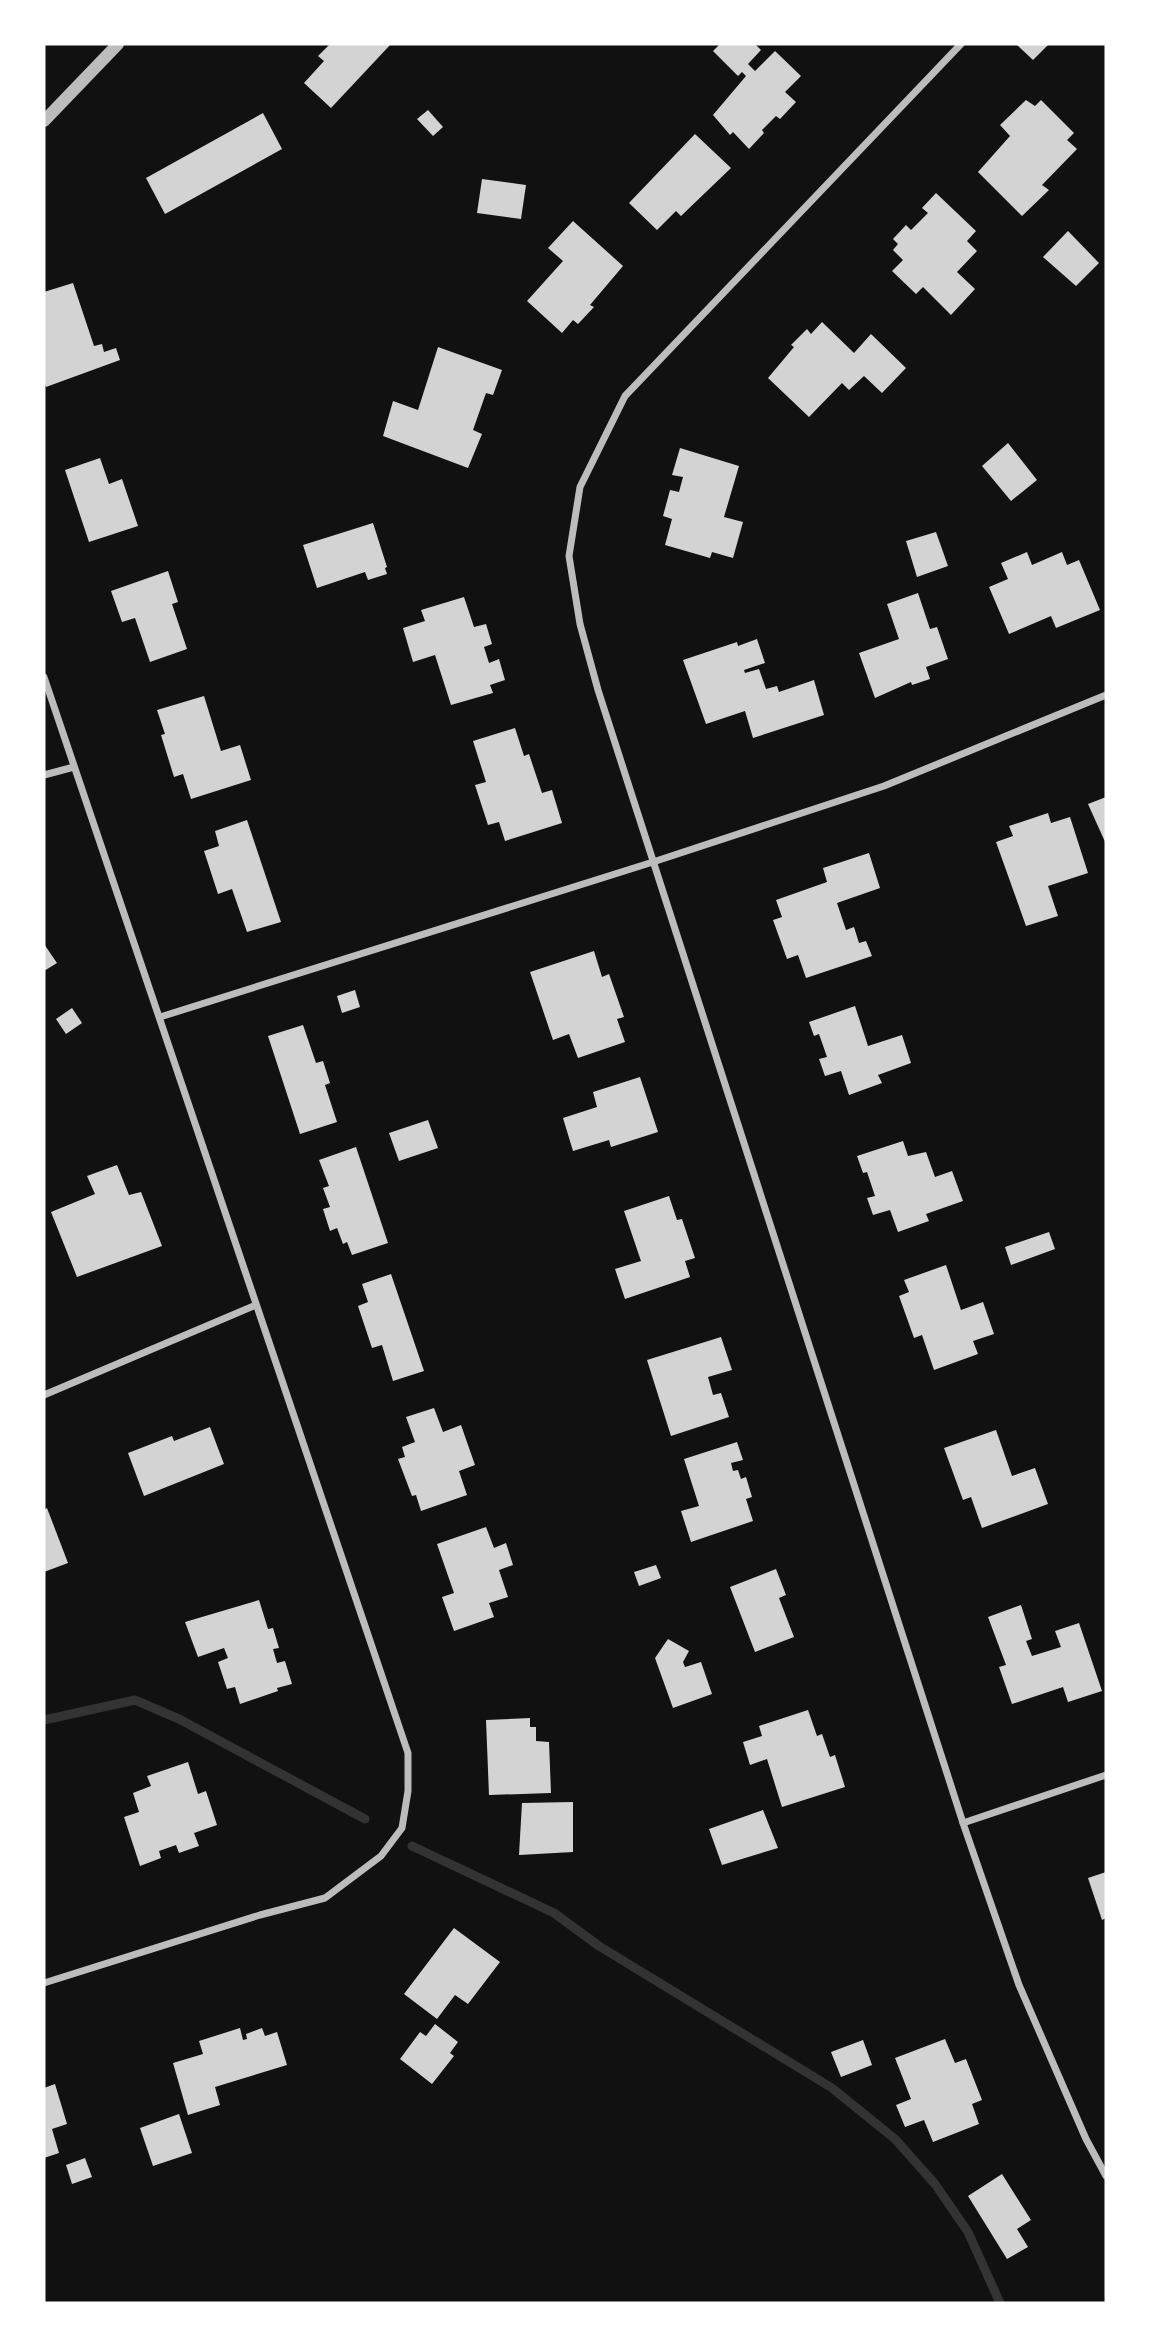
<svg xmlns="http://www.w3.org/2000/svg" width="1150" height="2347" viewBox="0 0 1150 2347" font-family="'Fira Sans',sans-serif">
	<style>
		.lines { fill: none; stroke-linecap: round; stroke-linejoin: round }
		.stream { stroke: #333; stroke-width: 9 }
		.building { fill: #d3d3d3 }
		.minor { stroke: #bcbcbc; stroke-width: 7 }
		.tertiary { stroke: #bcbcbc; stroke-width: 12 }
	</style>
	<rect width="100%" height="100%" fill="#111"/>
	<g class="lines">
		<g class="stream">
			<path d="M44 1720 135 1700 179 1719 365 1819"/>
			<path d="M412 1846 554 1913 599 1946 832 2088 895 2139 935 2184 968 2232 1000 2303"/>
		</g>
	</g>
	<g class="building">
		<path d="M330 44H391L331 108 304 83 324 61 318 56Z"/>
		<path d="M720 44H755L761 50 748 64 755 71 775 51 801 76 785 92 796 102 780 119 776 116 762 130 764 133 749 149 733 132 730 135 713 115 746 76 742 72 738 76 713 51Z"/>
		<path d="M1016 44H1049L1033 60Z"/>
		<path d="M1026 100 1035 106 1041 100 1074 133 1067 140 1077 149 1042 185 1049 190 1022 216 978 172 1010 136 1000 125Z"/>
		<path d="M428 110 443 127 433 136 417 119Z"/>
		<path d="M263 113 282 149 165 214 146 178Z"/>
		<path d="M695 134 731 168 681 216 676 211 657 230 629 203Z"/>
		<path d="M482 179 526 185 521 219 477 213Z"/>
		<path d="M936 193 976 231 967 241 977 251 957 272 975 289 951 315 923 287 916 294 892 271 903 260 893 250 898 244 893 239 906 225 911 230 928 213 922 208Z"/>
		<path d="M573 221 623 266 590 305 594 307 578 324 573 320 562 333 527 301 563 261 548 248Z"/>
		<path d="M1068 231 1099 263 1076 286 1043 257Z"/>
		<path d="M73 283 94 346 102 344 104 352 116 348 120 360 46 387 44 381V292Z"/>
		<path d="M822 322 854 353 871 334 906 368 882 393 864 376 849 390 842 383 809 417 768 378 794 347 791 345 807 329 811 334Z"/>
		<path d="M438 347 502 370 493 395 486 393 473 430 482 434 468 468 383 436 393 401 418 410Z"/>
		<path d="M1008 443 1037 480 1011 501 982 466Z"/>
		<path d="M680 448 739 466 724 517 743 522 733 558 712 552 710 558 665 545 672 519 663 516 670 490 679 492 683 477 672 475Z"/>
		<path d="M100 458 109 484 122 479 138 526 89 542 65 470Z"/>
		<path d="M373 523 387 567 385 568 387 574 368 580 365 572 317 588 303 545Z"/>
		<path d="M936 532 948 566 917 577 906 541Z"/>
		<path d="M1027 552 1032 565 1062 552 1067 565 1079 560 1100 610 1056 628 1051 616 1009 634 989 587 1008 579 1001 563Z"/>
		<path d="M168 571 178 602 172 604 187 649 150 662 135 618 122 622 111 591Z"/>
		<path d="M918 593 930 629 937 627 948 659 926 667 930 679 912 685 911 682 875 698 859 653 899 639 887 604Z"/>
		<path d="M464 597 474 627 486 624 492 644 484 647 489 663 499 659 505 680 490 685 493 693 451 705 435 655 413 662 403 628 425 621 421 610Z"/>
		<path d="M757 639 765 663 744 670 745 673 759 669 766 689 777 686 779 692 814 680 824 715 753 738 745 711 706 724 683 660 737 642 738 646Z"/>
		<path d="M204 696 221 751 240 745 251 780 191 799 183 774 174 777 161 735 165 734 157 710Z"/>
		<path d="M515 728 524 756 529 754 542 793 552 790 562 823 505 841 499 822 488 825 475 785 486 782 473 741Z"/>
		<path d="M1106 797V844L1088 804Z"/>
		<path d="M1048 813 1051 823 1070 817 1088 873 1048 886 1058 916 1026 926 996 842 1013 836 1009 826Z"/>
		<path d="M247 820 281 922 247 932 232 889 218 894 204 851 219 846 215 831Z"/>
		<path d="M869 853 880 888 837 903 846 930 854 927 859 943 866 941 872 956 806 978 798 955 787 959 773 920 782 917 776 900 827 882 823 868Z"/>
		<path d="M44 944 57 963 44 971Z"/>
		<path d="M594 951 602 977 609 974 624 1017 617 1019 625 1042 578 1058 569 1034 553 1040 530 972Z"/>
		<path d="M355 990 360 1007 342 1013 337 996Z"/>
		<path d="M855 1006 868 1046 902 1035 911 1063 878 1075 882 1083 849 1095 841 1071 825 1076 819 1059 827 1057 819 1034 814 1036 809 1022Z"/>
		<path d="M72 1008 82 1023 66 1034 56 1019Z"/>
		<path d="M303 1025 316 1063 323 1061 330 1083 325 1085 337 1122 300 1134 268 1036Z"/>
		<path d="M640 1077 658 1132 611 1147 609 1140 573 1151 563 1118 597 1107 593 1092Z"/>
		<path d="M428 1120 438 1148 399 1161 389 1133Z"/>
		<path d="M903 1141 908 1156 926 1152 935 1177 952 1171 963 1201 926 1214 929 1221 898 1232 890 1210 873 1215 867 1198 875 1196 867 1172 863 1173 857 1156Z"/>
		<path d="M356 1147 388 1243 352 1255 347 1242 343 1244 337 1228 330 1231 323 1209 330 1207 323 1188 329 1186 319 1160Z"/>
		<path d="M117 1165 129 1195 141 1192 162 1246 77 1277 51 1212 95 1194 87 1176Z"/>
		<path d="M669 1196 677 1220 682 1219 695 1258 685 1261 690 1277 625 1299 615 1269 641 1261 624 1211Z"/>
		<path d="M1049 1232 1055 1249 1011 1265 1005 1247Z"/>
		<path d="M946 1265 961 1310 983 1302 994 1334 973 1341 978 1354 934 1370 922 1335 914 1338 899 1296 909 1292 904 1280Z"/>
		<path d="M391 1274 424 1371 393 1381 382 1345 372 1348 358 1306 368 1302 362 1284Z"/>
		<path d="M721 1337 732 1370 708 1377 713 1395 721 1393 729 1417 671 1436 647 1360Z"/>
		<path d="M434 1408 443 1432 461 1425 475 1465 459 1471 467 1495 421 1511 416 1495 412 1496 398 1459 405 1457 402 1447 415 1442 406 1417Z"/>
		<path d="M210 1427 224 1464 144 1496 128 1453 172 1436 174 1441Z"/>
		<path d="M996 1430 1012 1476 1035 1468 1048 1504 982 1528 971 1497 963 1500 944 1448Z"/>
		<path d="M737 1442 743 1460 731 1463 733 1471 738 1470 741 1479 746 1477 752 1497 746 1499 753 1521 691 1542 681 1511 699 1506 684 1459Z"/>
		<path d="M47 1508 68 1563 44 1572V1510Z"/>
		<path d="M486 1527 494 1548 506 1543 513 1565 499 1570 508 1597 489 1603 494 1617 454 1631 442 1597 454 1593 437 1544Z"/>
		<path d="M656 1565 661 1578 639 1586 634 1572Z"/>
		<path d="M776 1569 786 1595 779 1598 794 1637 755 1652 730 1587Z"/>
		<path d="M259 1600 268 1629 273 1628 279 1648 273 1649 277 1663 285 1661 292 1684 277 1688 278 1691 240 1704 235 1687 227 1689 218 1662 228 1658 224 1648 198 1657 185 1622Z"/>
		<path d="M1021 1605 1032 1639 1026 1641 1032 1656 1061 1647 1055 1631 1079 1623 1102 1691 1068 1702 1063 1687 1012 1704 999 1667 1006 1665 988 1617Z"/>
		<path d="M668 1639 689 1651 683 1662 685 1667 701 1662 712 1694 673 1708 655 1658Z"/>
		<path d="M808 1710 817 1736 822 1734 830 1757 835 1755 845 1787 782 1807 767 1759 750 1765 743 1742 762 1736 759 1726Z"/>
		<path d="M530 1718V1727H536V1741L549 1742 551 1793 489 1795 486 1720Z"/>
		<path d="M188 1762 198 1794 206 1791 217 1825 194 1833 199 1846 179 1853 176 1845 159 1851 161 1858 140 1866 124 1817 139 1812 133 1793 151 1786 147 1776Z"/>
		<path d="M573 1802V1852L519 1855 522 1803Z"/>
		<path d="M763 1810 778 1848 722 1865 709 1829Z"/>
		<path d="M1106 1872V1918L1102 1920 1088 1878Z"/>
		<path d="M454 1928 500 1962 468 2004 455 1995 437 2019 404 1994Z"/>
		<path d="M435 2024 458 2042 450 2053 454 2056 432 2084 400 2059 420 2032 426 2036Z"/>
		<path d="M240 2028 243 2040 247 2039 246 2034 262 2028 265 2036 277 2032 287 2065 215 2087 220 2105 188 2115 173 2063 203 2054 199 2041Z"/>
		<path d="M945 2039 955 2063 966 2059 982 2100 972 2104 979 2124 933 2142 924 2120 905 2127 896 2105 911 2099 895 2058Z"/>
		<path d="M863 2040 872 2065 841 2077 831 2052Z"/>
		<path d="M55 2084 67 2124 52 2129 59 2153 44 2158V2088Z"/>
		<path d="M179 2114 192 2153 153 2166 140 2128Z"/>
		<path d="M85 2158 92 2177 72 2184 66 2165Z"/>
		<path d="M1002 2174 1031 2220 1017 2229 1028 2247 1007 2259 968 2196Z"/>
	</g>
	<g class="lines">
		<g class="minor">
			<path d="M961 44 625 396 580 487 569 556 580 624 598 690 963 1823 1019 1985 1086 2139 1106 2176"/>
			<path d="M44 677 408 1753V1791L402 1828 381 1856 325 1898 260 1915 44 1983"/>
			<path d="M44 775 74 767"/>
			<path d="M160 1017 653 862 884 786 1106 695"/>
			<path d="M44 1395 256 1305"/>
			<path d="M963 1823 1106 1775"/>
		</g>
		<path class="tertiary" d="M44 121 118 44"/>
	</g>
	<rect width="1150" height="2347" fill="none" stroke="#ffffff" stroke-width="91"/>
</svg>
